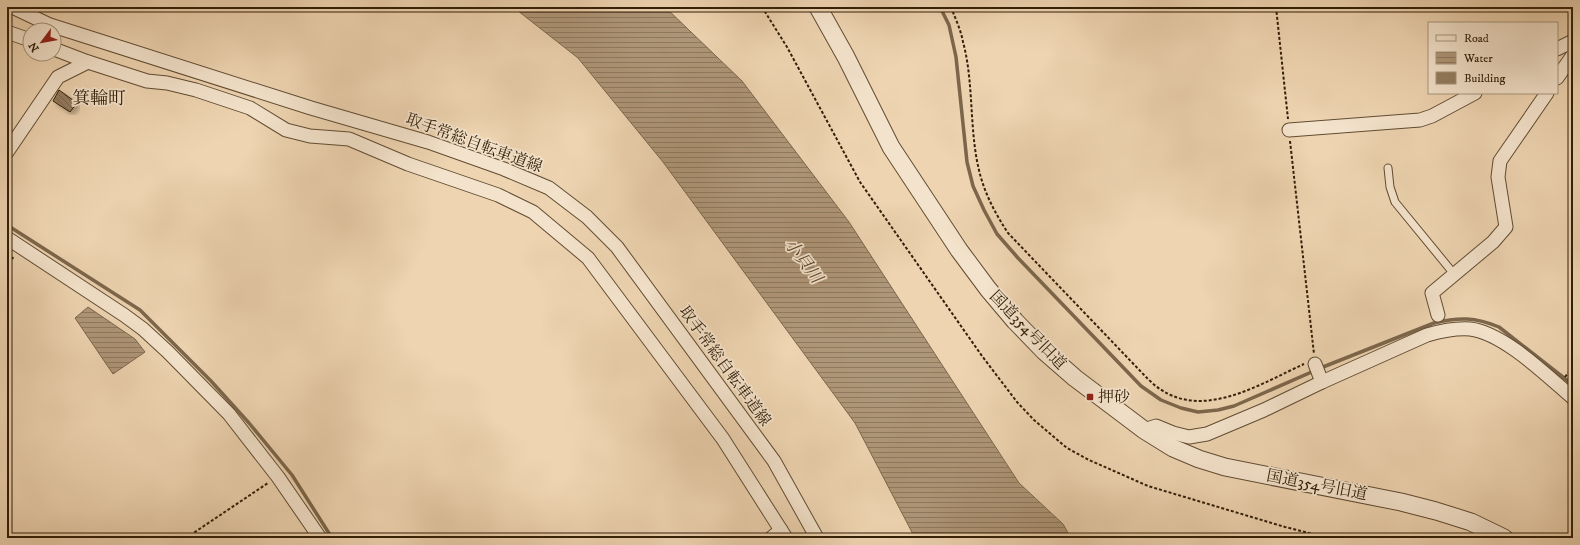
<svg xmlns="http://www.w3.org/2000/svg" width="1580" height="545" viewBox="0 0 1580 545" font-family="'IM FELL DW Pica','Noto Serif JP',serif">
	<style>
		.water { fill: url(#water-rules); stroke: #7c664b }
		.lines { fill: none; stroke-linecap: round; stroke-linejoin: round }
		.stream { stroke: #7c664b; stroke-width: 3.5 }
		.building { fill: url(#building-back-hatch); stroke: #321f08; filter: url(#shadow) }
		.service-casing { stroke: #614c32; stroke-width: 9 }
		.minor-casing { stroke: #614c32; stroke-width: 15 }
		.tertiary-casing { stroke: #614c32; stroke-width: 19 }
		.path { stroke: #321f08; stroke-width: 2; stroke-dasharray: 3 2; stroke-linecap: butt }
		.service { stroke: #f4e3cc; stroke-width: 7 }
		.minor { stroke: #f4e3cc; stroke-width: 13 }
		.tertiary { stroke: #f4e3cc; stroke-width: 17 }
		.poi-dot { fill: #8f2418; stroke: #f4e3cc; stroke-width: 1.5 }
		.labels { text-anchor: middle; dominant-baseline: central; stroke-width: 3.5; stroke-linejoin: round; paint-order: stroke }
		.street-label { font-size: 16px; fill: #321f08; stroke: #f4e3cc }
		.poi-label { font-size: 16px; fill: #321f08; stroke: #f4e3cc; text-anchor: start }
		.water-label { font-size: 17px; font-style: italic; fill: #5d492f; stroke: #f4e3cc }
		.quarter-label { font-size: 18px; fill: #321f08; stroke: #f4e3cc }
	</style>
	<defs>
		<pattern id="water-rules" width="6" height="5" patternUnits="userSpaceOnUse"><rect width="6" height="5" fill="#ae9678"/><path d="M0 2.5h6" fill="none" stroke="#8e7a60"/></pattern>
		<pattern id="building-back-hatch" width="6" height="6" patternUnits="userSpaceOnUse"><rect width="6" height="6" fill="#947d60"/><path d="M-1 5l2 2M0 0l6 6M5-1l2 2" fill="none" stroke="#79664d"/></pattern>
		<filter id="shadow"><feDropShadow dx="3.5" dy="3.5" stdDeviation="2" flood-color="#0004"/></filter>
	</defs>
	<rect width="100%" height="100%" fill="#eed4b1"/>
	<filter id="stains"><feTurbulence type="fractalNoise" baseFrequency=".005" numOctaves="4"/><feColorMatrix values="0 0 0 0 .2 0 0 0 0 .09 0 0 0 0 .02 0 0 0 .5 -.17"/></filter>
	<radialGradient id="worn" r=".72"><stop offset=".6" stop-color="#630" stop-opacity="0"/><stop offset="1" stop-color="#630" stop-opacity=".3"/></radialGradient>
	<g class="water">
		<path d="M513 7H665L742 81 849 222 1019 483 1063 524 1071 538H915L855 423 663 162 578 58Z"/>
		<path d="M88 307 135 339 145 352 113 374 75 318Z"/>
	</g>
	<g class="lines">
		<g class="stream">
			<path d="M940 7 949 25 956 57 967 162 973 186 984 210 997 234 1018 258 1141 386 1161 400 1181 408 1198 412 1218 410 1234 406 1323 367 1434 323C1459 317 1475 317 1499 327L1573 385"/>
			<path d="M7 225 140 310 211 381 249 423 292 475 332 538"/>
		</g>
	</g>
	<path class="building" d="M59 90 77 103 70 112 53 101Z"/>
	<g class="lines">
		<defs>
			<path id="service" d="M1388 168 1390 187 1395 202 1454 274"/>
			<g id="minor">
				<path d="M12 7 50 25 311 108 428 142 504 169 549 188 587 217 617 247 774 461 817 538"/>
				<path d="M7 32 30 40"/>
				<path d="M54 49 88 62 147 81 167 83 196 90 250 108 286 130 310 136 349 139 408 164 498 195 533 212 588 258 723 439 786 538"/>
				<path d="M1557 49 1573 41"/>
				<path d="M1557 78 1573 55"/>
				<path d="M1289 130 1420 120 1432 116 1475 93"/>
				<path d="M7 152 58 77 88 62"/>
				<path d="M7 238 124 315 143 329 168 352 229 414 278 477 320 538"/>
				<path d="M1438 315 1432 293 1493 242 1506 227 1498 177 1500 161 1547 93"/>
				<path d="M1315 364 1322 382"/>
				<path d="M1144 430 1156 426 1173 433 1189 437 1207 434 1264 410 1322 382 1427 335C1441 331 1456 328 1470 329 1504 333 1547 376 1573 398"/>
				<path d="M771 538 781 530"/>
			</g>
			<path id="tertiary" d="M818 7 846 57 891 147 959 250 988 289 1015 321 1044 351 1075 378 1144 430 1173 448 1199 459 1225 467 1401 502 1436 511 1471 522 1504 538"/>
		</defs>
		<use href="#service" class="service-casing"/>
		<use href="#minor" class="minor-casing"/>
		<use href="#tertiary" class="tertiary-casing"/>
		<g class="path">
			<path d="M762 7 787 47 860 182 982 356 1017 402 1034 420 1067 448 1089 460 1148 486 1285 527 1329 538"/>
			<path d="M951 7C955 18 961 30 963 42 975 86 968 137 982 181 988 200 997 216 1008 233L1146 377C1150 381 1155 386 1160 389 1205 420 1262 383 1304 364"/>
			<path d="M1276 7 1288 119"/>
			<path d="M1573 7V8"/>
			<path d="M1290 141 1314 354"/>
			<path d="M7 262 14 257"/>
			<path d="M1565 377 1573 367"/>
			<path d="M186 538 268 483"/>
		</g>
		<use href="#service" class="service"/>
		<use href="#minor" class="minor"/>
		<use href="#tertiary" class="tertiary"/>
	</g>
	<rect class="poi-dot" x="1086" y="393" width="8" height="8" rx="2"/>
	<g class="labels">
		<g class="street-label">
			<text transform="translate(474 143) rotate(20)">取手常総自転車道線</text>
			<text transform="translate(1028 330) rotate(46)">国道354号旧道</text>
			<text transform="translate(725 366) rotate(54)">取手常総自転車道線</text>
			<text transform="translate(1317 485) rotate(11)">国道354号旧道</text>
		</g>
		<g class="poi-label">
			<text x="1098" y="397">押砂</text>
		</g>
		<g class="water-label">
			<text transform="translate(803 261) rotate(53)">小貝川</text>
		</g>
		<g class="quarter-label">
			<text x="99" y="99">箕輪町</text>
		</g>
	</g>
	<rect width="1580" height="545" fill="none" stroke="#eed4b1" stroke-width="24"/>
	<rect x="8" y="8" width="1564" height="529" fill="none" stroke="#321f08" stroke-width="2"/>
	<rect x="12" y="12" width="1556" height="521" fill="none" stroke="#321f08"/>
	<rect x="1428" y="22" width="130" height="72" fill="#f4e3cc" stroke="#a6957e"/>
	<rect x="1436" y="35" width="20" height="6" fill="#f4e3cc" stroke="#a6957e"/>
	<text x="1464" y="42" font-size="12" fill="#321f08">Road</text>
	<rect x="1436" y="52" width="20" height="12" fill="url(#water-rules)" stroke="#a6957e"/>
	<text x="1464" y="62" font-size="12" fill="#321f08">Water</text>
	<rect x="1436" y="72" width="20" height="12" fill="#947d60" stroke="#a6957e"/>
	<text x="1464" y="82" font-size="12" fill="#321f08">Building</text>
	<g transform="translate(42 42) rotate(238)"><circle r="19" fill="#f4e3cc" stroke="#a6957e"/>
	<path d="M0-3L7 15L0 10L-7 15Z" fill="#8f2418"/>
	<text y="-6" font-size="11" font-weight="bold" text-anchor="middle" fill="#321f08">N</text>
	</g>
	<rect width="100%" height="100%" filter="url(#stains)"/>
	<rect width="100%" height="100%" fill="url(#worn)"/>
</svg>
